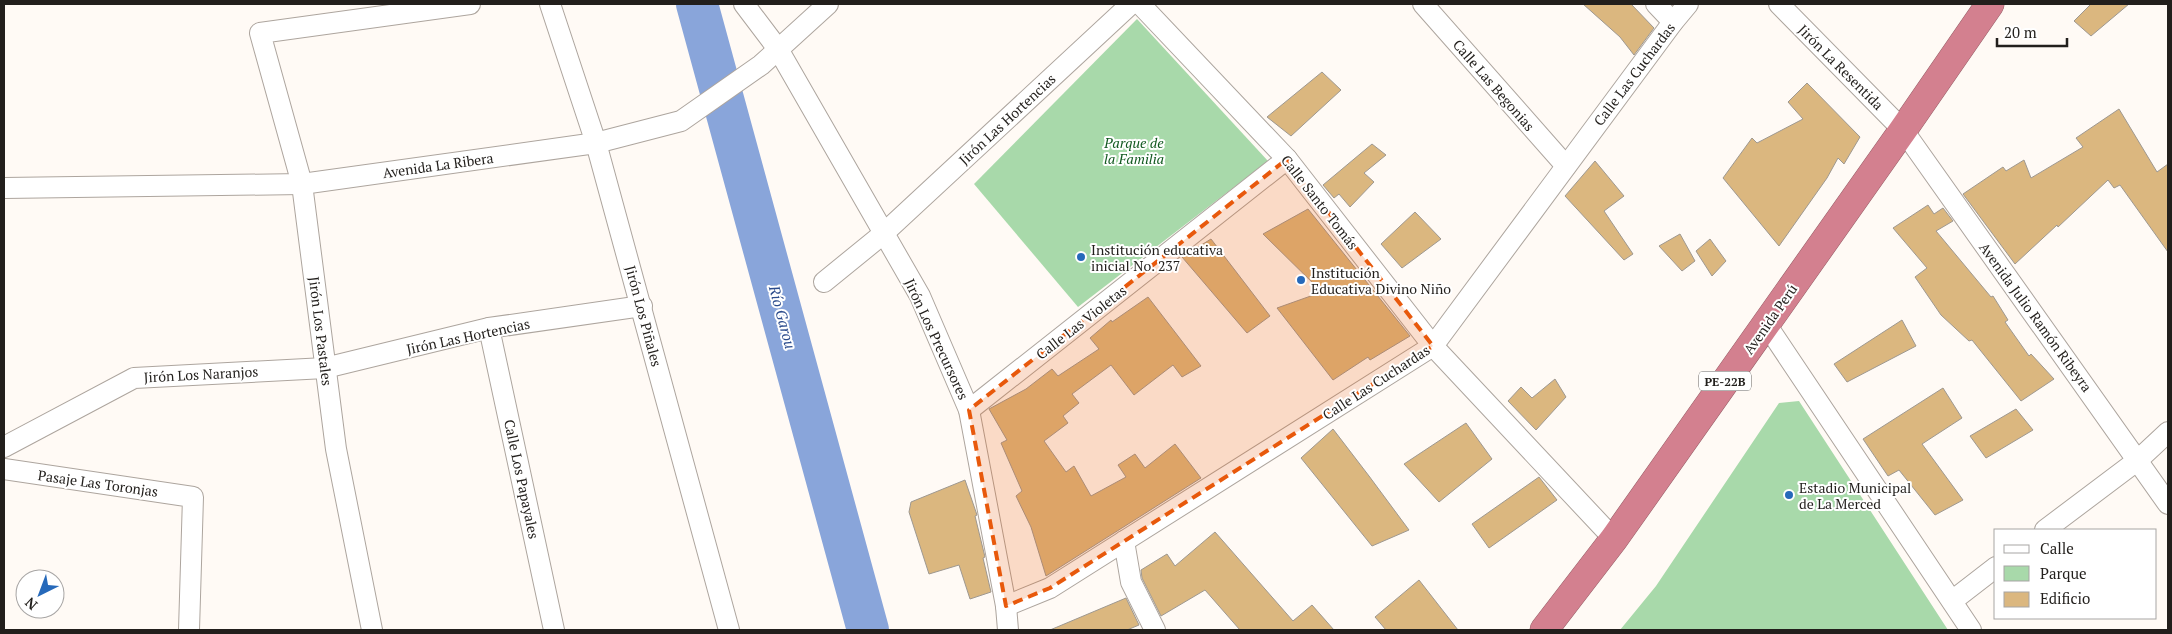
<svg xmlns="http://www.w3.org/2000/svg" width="2172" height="634" viewBox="0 0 2172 634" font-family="'PT Serif',serif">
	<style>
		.green { fill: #a8d9aa }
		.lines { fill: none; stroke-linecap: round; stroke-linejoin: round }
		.river { stroke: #89a5da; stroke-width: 42 }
		.building { fill: #dbb77f; stroke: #9e9890 }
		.street-casing { stroke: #ada59e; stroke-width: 22 }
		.highway-casing { stroke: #955e67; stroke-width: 29 }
		.street { stroke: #fff; stroke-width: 20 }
		.highway { stroke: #d3808f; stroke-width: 28 }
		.marked { fill: #e8590c; fill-opacity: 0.2; stroke: #e8590c; stroke-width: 4; stroke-dasharray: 10 6; stroke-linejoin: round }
		.poi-dot { fill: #2669ba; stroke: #fff; stroke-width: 2 }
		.labels { text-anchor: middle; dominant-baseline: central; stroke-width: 4; stroke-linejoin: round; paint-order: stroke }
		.shield { fill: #fff; stroke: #646260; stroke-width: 1 }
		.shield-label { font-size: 12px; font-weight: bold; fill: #221f1c }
		.street-label { font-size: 14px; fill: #221f1c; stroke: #fff }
		.park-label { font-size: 14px; font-style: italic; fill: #11591f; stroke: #fff }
		.poi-label { font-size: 14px; fill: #221f1c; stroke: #fff; text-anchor: start }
		.water-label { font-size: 15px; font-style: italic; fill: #2b4b8c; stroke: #fff }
	</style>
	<rect width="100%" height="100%" fill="#fffaf5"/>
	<g class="green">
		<path d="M1137 19 1268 161 1078 307 974 184Z"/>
		<path d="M1799 401 1948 630H1620L1656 586 1779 403Z"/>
	</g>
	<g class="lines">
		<path class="river" d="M697 4 868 630"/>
	</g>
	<g class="building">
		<path d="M1583 4H1631L1654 28 1634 55 1620 37Z"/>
		<path d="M2091 4H2129L2091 36 2074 21Z"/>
		<path d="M1322 72 1341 90 1291 136 1267 117Z"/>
		<path d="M1807 83 1860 137 1844 164 1838 158 1827 178 1779 246 1723 178 1752 138 1757 143 1803 119 1788 102Z"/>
		<path d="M2119 109 2157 172 2168 164V252L2120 185 2114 188 2108 180 2058 227 2057 225 2015 264 1963 194 2003 167 2006 171 2024 160 2031 178 2083 147 2076 138Z"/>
		<path d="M1372 144 1386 155 1364 173 1374 182 1350 207 1339 194 1334 198 1323 185Z"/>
		<path d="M1595 161 1624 196 1604 211 1633 254 1624 260 1565 196Z"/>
		<path d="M1928 205 1934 214 1943 208 1953 221 1936 231 1991 297 1993 296 2008 320 2005 322 2029 356 2031 354 2054 379 2021 401 1972 340 1969 341 1941 315 1915 277 1927 268 1893 228Z"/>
		<path d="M1308 209 1410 336 1370 360 1368 357 1333 380 1277 308 1322 292 1263 234Z"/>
		<path d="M1415 212 1441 239 1402 268 1381 244Z"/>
		<path d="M1680 234 1695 261 1682 271 1659 246Z"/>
		<path d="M1211 239 1270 316 1247 333 1182 257Z"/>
		<path d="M1710 239 1726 261 1712 276 1696 251Z"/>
		<path d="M1148 297 1201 366 1182 377 1173 365 1134 395 1111 365 1072 394 1079 403 1063 416 1068 423 1044 441 1066 472 1074 466 1091 496 1126 477 1118 465 1135 454 1145 468 1175 444 1201 478 1046 576 1031 527 1016 496 1022 491 1001 443 1007 440 989 409 1026 389 1052 369 1058 376 1099 349 1090 338 1111 320 1112 322Z"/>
		<path d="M1902 320 1916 346 1847 382 1834 364Z"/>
		<path d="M1555 379 1566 397 1536 430 1508 401 1521 387 1532 398Z"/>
		<path d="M1943 388 1962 418 1922 444 1963 500 1935 515 1899 470 1888 476 1863 439Z"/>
		<path d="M2016 409 2033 430 1986 458 1970 436Z"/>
		<path d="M1466 423 1492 459 1439 502 1404 464Z"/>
		<path d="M1333 429 1369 476 1409 530 1372 546 1301 458Z"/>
		<path d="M1539 477 1557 500 1489 548 1472 524Z"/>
		<path d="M965 480 977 515 975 516 985 557 983 558 991 592 970 599 959 565 929 574 909 512 911 502Z"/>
		<path d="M1215 532 1293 621 1312 605 1334 630H1240L1205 590 1161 616 1142 578 1141 570 1167 554 1175 566Z"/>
		<path d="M1419 580 1458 630H1386L1375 617Z"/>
		<path d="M1126 598 1139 625 1127 630H1050Z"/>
	</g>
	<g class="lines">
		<defs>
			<g id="street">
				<path d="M550 4 596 143 729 630"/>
				<path d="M744 4 778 49 920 296 969 410 1006 606 1008 630"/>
				<path d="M1140 4 1287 159 1433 346 1614 539"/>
				<path d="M1423 4 1566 166"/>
				<path d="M1656 4 1673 22"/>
				<path d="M1779 4 1903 130 2168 504"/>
				<path d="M4 188 302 184 596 143 681 121 761 65 828 4"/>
				<path d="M824 282 883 234 1131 4"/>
				<path d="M1766 324 1971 630"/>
				<path d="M489 328 554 630"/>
				<path d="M969 410 1287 159"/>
				<path d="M4 447 134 378 325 368 489 328 642 306"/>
				<path d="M4 469 193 497 189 630"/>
				<path d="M2045 530 2138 460 2168 432"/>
				<path d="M1124 541 1131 582 1155 630"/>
				<path d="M1952 601 1996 567"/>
				<path d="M1006 606 1050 588 1433 346 1673 22 1688 4"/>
				<path d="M372 630 336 449 302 184 260 33 470 4"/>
			</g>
			<path id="highway" d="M1544 630 1614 539 1903 130 1990 4"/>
		</defs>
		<use href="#street" class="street-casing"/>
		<use href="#highway" class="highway-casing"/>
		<use href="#street" class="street"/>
		<use href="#highway" class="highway"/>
	</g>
	<path class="marked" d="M1287 159 1433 346 1050 588 1006 606 969 410Z"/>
	<g class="poi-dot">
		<circle cx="1081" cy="257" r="5"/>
		<circle cx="1301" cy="280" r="5"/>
		<circle cx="1789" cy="495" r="5"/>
	</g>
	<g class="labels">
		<rect class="shield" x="1699" y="371.5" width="52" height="19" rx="4"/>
		<g class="shield-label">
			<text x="1725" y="381">PE-22B</text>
		</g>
		<g class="street-label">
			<text transform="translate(1841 67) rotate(45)">Jirón La Resentida</text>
			<text transform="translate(1634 74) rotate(-53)">Calle Las Cuchardas</text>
			<text transform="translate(1494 85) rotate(49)">Calle Las Begonias</text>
			<text transform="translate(1007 119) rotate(-43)">Jirón Las Hortencias</text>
			<text transform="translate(438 165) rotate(-8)">Avenida La Ribera</text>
			<text transform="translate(1320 202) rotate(52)">Calle Santo Tomás</text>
			<text transform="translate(644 316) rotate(75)">Jirón Los Piñales</text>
			<text transform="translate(2036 317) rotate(54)">Avenida Julio Ramón Ribeyra</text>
			<text transform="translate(1770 319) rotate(-55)">Avenida Perú</text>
			<text transform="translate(1081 322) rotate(-38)">Calle Las Violetas</text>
			<text transform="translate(321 331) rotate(83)">Jirón Los Pastales</text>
			<text transform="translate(468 336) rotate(-12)">Jirón Las Hortencias</text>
			<text transform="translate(937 339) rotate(65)">Jirón Los Precursores</text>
			<text transform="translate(201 374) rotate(-3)">Jirón Los Naranjos</text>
			<text transform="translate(1376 382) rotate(-33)">Calle Las Cuchardas</text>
			<text transform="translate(522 479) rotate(78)">Calle Los Papayales</text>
			<text transform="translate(98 483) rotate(8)">Pasaje Las Toronjas</text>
		</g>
		<g class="park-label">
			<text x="1134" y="142">Parque de<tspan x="1134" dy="16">la Familia</tspan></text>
		</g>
		<g class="poi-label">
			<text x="1091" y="249">Institución educativa<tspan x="1091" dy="16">inicial No. 237</tspan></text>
			<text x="1311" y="272">Institución<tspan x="1311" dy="16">Educativa Divino Niño</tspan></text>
			<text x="1799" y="487">Estadio Municipal<tspan x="1799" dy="16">de La Merced</tspan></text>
		</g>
		<g class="water-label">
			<text transform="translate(783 317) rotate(75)">Río Garou</text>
		</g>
	</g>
	<rect width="2172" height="634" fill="none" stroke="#221f1c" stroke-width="10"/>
	<rect x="1994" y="529" width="162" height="90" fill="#ffffff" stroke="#a7a5a4"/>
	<rect x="2004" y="545" width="25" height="8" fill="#ffffff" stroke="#a7a5a4"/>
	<text x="2040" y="554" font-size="15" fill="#221f1c">Calle</text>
	<rect x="2004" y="566" width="25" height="15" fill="#a8d9aa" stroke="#a7a5a4"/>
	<text x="2040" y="579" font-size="15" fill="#221f1c">Parque</text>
	<rect x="2004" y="592" width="25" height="15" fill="#dbb77f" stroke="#a7a5a4"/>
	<text x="2040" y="604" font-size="15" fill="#221f1c">Edificio</text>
	<g transform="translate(40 594) rotate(222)"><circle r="24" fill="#ffffff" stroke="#a7a5a4"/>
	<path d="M0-4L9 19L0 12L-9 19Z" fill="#2669ba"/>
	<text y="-8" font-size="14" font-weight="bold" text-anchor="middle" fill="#221f1c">N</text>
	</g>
	<path d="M1997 38v8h70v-8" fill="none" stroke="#221f1c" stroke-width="2.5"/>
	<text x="2004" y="38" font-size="15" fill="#221f1c" stroke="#ffffff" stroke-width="4" paint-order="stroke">20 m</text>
</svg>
